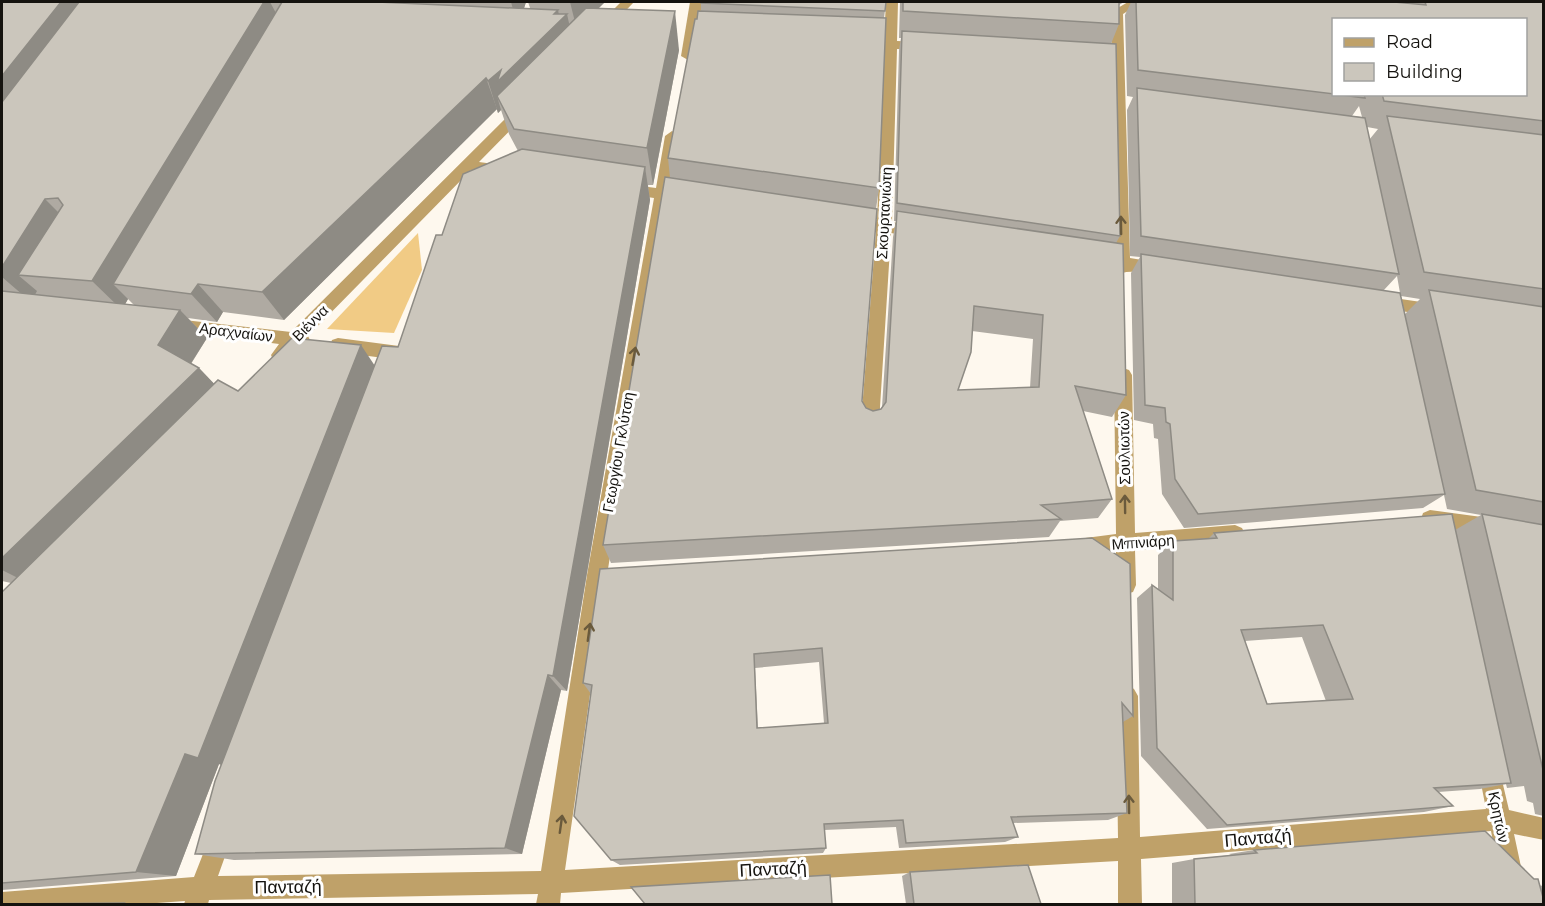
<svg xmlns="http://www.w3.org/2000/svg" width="1545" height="906" viewBox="0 0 1545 906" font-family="Montserrat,sans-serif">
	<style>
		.green { fill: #f1cb85 }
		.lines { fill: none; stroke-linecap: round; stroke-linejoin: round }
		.minor { fill: #bfa169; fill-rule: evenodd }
		.wall { fill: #afaaa2; fill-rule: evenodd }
		.shaded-wall { fill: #8e8b84 }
		.building { fill: #cbc6bc; stroke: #8e8b84; stroke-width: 1.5; fill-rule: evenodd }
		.oneway { stroke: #6a5a3c }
		.labels { text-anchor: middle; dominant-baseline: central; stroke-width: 6; stroke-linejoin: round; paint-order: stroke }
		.street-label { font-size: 15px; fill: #15130f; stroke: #fff }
		.near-street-label { font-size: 18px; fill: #15130f; stroke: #fff }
	</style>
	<rect width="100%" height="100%" fill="#fef8ee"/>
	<path class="green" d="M418 233 422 270 394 333 327 329Z"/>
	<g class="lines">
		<g class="minor">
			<path d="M621 2H634L608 29H600L598 26 600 23Z"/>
			<path d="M690 2H702L695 56 688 60 681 56Z"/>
			<path d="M886 2H898L897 41 923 42 929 46 923 50 897 49 892 222 924 228 927 232 924 236 919 238 891 233 879 423 876 428 870 430 864 428 861 423 876 231 847 226 844 222 847 218 852 216 877 220 884 48 861 47 855 43 861 39 884 40Z"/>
			<path d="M1128 2H1142L1123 14 1130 258 1166 264 1168 268 1166 272C1151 277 1136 269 1122 273L1115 268 1095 264 1093 260 1095 256H1114L1111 12Z"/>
			<path d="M524 103 529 105 531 108 529 111 479 162 509 166 511 170 509 174 504 175 471 170 308 336 310 340 308 345C305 346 301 345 298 347 287 351 287 365 273 360L271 355 279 344 169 330 167 325 169 320 175 319 291 332 519 105Z"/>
			<path d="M672 131 679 136 670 190 690 193 692 197 685 202 668 200 607 575 565 870 1118 838 1116 696 1120 689 1127 685 1134 689 1138 696 1140 837 1486 809 1477 763 1480 755 1488 752 1496 755 1509 810 1544 818V840L1514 834 1529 904H1505L1491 831 1141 859 1142 904H1118V861L561 893 560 904H536L538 894 209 900 208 904H184L185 901 143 904H2V892L194 877 214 826 222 823 230 826 233 834 218 876 541 871 587 575 654 198 626 194 619 189 626 184 656 188 665 136Z"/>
			<path d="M1380 296 1435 304 1441 306 1443 310 1441 314 1435 316 1380 308 1374 306 1372 302 1374 298Z"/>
			<path d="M338 338 399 346 405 348 407 353 405 358 399 360 338 352 332 350 330 345 332 340Z"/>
			<path d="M1123 368 1129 370 1132 375 1135 533 1235 525 1242 528 1245 534 1242 540 1235 543 1135 550 1136 585 1133 592 1126 594 1119 592 1116 585V552L1077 555 1070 552 1067 546 1070 540 1116 534 1114 375 1117 370Z"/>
			<path d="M1430 510 1489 518 1496 521 1498 527 1496 533 1489 536 1430 528 1423 525 1421 519 1423 513Z"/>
		</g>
	</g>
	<g class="wall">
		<path d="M2 2H526L524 8H530L528 2H605L598 8 679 50 653 185H648L650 200 567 691 561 690 522 854 234 860 195 854 221 765 219 764 176 876 2 890V592L11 583 2 581ZM497 109 498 113 501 110 509 134 518 151 442 235 398 347 375 366 238 391 214 384 199 368 191 364 207 338 188 318 217 322 223 312 284 320ZM128 299 134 305 125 304Z"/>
		<path d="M701 2H886L884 18 879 188 876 209 862 401 866 408 873 411 881 409 882 407 893 237 896 221H894L899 50 901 38H899L900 2H1124L1119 5V24L1111 44 1120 236 1116 243 1126 395 1112 417 1083 411 1112 499 1098 518 1060 521 1049 537 611 563 603 545 670 178 668 158 697 19 701 11ZM972 331 1033 339 1030 388 958 390Z"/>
		<path d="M1131 2H1544V816L1535 814 1533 803 1527 801 1524 786 1507 788 1506 784 1480 789 1438 792 1453 806 1424 812 1207 829 1141 756 1137 598 1152 585 1158 589V555L1173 541 1209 538 1214 533 1455 530 1481 515 1447 509 1444 495 1423 508 1184 528 1162 494 1158 439 1154 438 1153 424 1134 420 1131 273 1140 257 1130 256 1127 110 1133 97 1127 96 1125 15ZM1334 20 1526 94H1334ZM1359 106 1362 117 1352 116ZM1367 127 1378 129 1369 140ZM1397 276 1400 293 1383 291ZM1401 296 1420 299 1405 314ZM1302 637 1326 701 1267 704 1245 641Z"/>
		<path d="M1092 538 1133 716 1123 722 1127 813 1108 820 1013 823 1018 837 1005 842 899 848 896 827 824 830 826 848 823 853 620 865 611 860 591 694 583 683ZM819 662 824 723 758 728 755 668Z"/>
		<path d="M1254 850 1544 886V904H1172V863L1194 859 1231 855 1229 854Z"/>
		<path d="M910 872 1041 904H906L902 876Z"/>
	</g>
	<g class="shaded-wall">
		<path d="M61 2H109L2 146V76Z"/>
		<path d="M264 2H270L284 28 113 284 128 299 122 310 92 281Z"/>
		<path d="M511 2H526L518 28Z"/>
		<path d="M570 2H605L577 30Z"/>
		<path d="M558 10 560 20 567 14 574 46 497 96 501 110 498 113 488 81Z"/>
		<path d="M675 11 679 50 653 185 647 148Z"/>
		<path d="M486 78 497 109 284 320 262 292Z"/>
		<path d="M645 167 650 200 567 691 553 676Z"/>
		<path d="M45 199 75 229 18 275 37 291 31 302 2 277V267Z"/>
		<path d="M198 284 223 312 217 322 191 294Z"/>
		<path d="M180 310 207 338 186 371 158 345Z"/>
		<path d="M361 345 379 372 232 768 219 764 176 876 136 872 185 754Z"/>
		<path d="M199 368 225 395 34 586 2 570V558Z"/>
		<path d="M548 675 561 690 522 854 505 848Z"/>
		<path d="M124 903 161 904H123Z"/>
	</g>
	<g class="building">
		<path d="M2 2H61L2 76Z"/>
		<path d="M79 2H264L92 281 18 275 63 205 58 198 45 199 2 267V102Z"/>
		<path d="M282 2H377L558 10 554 14H567L497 82 501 70 488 81 486 78 262 292 198 284 191 294 113 284Z"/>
		<path d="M701 2H886L885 11 701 3Z"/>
		<path d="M903 2H1119V24L903 11Z"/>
		<path d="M1136 2H1394L1426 5 1425 2H1544V121L1384 101 1382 94H1526V20H1334V94L1138 70Z"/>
		<path d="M586 8 675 11 647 148 514 129 497 96Z"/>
		<path d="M698 11 886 18 879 188 668 158 695 19H697Z"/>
		<path d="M902 31 1116 44 1120 236 897 203Z"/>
		<path d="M1137 88 1365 118 1399 274 1141 236Z"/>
		<path d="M1334 94H1364L1365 98Z"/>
		<path d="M1387 116 1544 135V289L1424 272Z"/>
		<path d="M522 149 645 167 553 676 548 675 505 848 195 854 215 781 382 346 398 347 436 235H442L463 174Z"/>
		<path d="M665 177 877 209 862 401 866 408 873 411 881 409 886 402 897 211 1123 244 1126 395 1075 386 1112 499 1041 505 1061 519 603 545ZM974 306 1043 315 1039 387 958 390 971 352Z"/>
		<path d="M1141 254 1400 293 1445 494 1198 514 1175 479 1170 424 1166 422 1165 408 1145 405Z"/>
		<path d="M1429 290 1544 307V502L1476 490Z"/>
		<path d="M2 291 180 310 158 345 199 368 2 558Z"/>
		<path d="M292 338 361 345 198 758 185 754 136 872 2 883V592L218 380 238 391Z"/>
		<path d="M1452 514 1511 783 1434 788 1453 806 1227 825 1157 748 1152 585 1173 600V541L1217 538 1214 533ZM1323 625 1353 699 1267 704 1241 630Z"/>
		<path d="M1482 514 1544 525V774Z"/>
		<path d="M1092 538 1130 564 1133 716 1122 703 1127 813 1011 817 1018 837 906 843 903 820 824 824 826 848 611 860 574 816 592 685 583 683 600 569ZM822 648 828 723 757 728 754 654Z"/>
		<path d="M1485 831 1534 879H1538L1544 901V904H1195L1194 859 1257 853 1254 850Z"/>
		<path d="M1028 865 1041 904H914L910 872Z"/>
		<path d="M830 875 832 904H645L631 887Z"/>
		<path d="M124 903 123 904H2Z"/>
	</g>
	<defs><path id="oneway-shaft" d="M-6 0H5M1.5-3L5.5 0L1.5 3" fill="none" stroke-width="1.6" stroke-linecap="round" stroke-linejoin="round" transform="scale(1.5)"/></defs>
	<g class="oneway">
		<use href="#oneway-shaft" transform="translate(1121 225) rotate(-91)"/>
		<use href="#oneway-shaft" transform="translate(634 356) rotate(-80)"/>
		<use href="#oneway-shaft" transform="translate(1125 504) rotate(-91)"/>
		<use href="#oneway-shaft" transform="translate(589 632) rotate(-82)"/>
		<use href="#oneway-shaft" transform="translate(1129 804) rotate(-91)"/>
		<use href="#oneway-shaft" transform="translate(561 824) rotate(-82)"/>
	</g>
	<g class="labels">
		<g class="street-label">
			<text transform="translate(884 213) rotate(-87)">Σκουρτανιώτη</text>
			<text transform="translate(310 323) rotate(-45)">Βιέννα</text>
			<text transform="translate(236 332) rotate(7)">Αραχναίων</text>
			<text transform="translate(1124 448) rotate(-91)">Σουλιωτών</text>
			<text transform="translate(618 452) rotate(-80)">Γεωργίου Γκλύτση</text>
			<text transform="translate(1143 542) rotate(-4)">Μπινιάρη</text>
			<text transform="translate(1499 817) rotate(78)">Κρητών</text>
		</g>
		<g class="near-street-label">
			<text transform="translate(1258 838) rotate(-5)">Πανταζή</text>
			<text transform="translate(773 869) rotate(-3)">Πανταζή</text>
			<text transform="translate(288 887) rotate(-1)">Πανταζή</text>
		</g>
	</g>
	<rect width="1545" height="906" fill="none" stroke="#15130f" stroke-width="6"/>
	<rect x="1332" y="18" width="195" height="78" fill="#ffffff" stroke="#a1a19f" stroke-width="1.5"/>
	<rect x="1344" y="38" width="30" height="9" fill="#bfa169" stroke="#a1a19f" stroke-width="1.5"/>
	<text x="1386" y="48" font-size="18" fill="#15130f">Road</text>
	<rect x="1344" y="63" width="30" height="18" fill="#cbc6bc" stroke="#a1a19f" stroke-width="1.5"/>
	<text x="1386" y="78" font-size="18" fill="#15130f">Building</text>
</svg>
